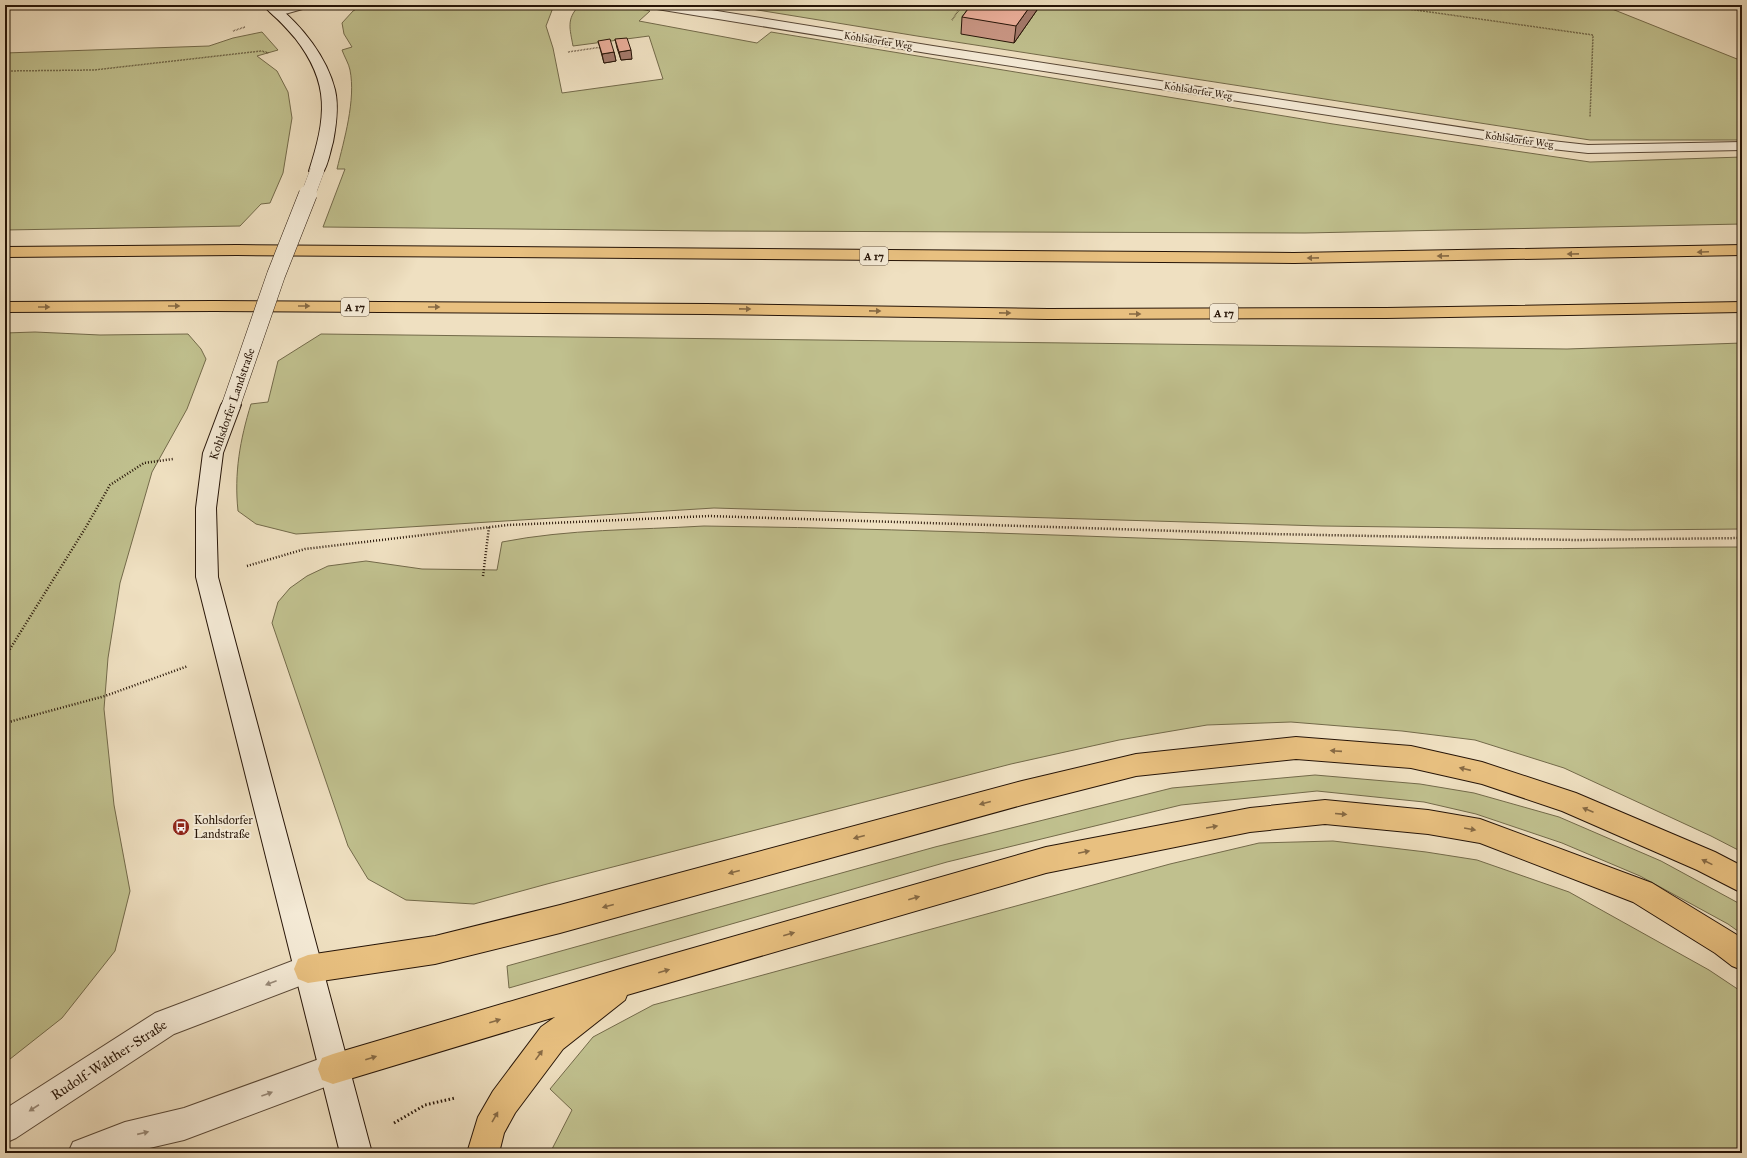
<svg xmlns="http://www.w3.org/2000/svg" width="1747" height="1158" viewBox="0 0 1747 1158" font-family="'IM FELL Great Primer',serif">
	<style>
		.green { fill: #c0c08e; stroke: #736a4a }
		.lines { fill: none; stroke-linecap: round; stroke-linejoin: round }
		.street-casing { stroke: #584736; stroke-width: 2 }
		.secondary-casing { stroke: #261407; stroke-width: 2 }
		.highway-casing { stroke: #261407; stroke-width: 2 }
		.path-far2 { stroke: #261407; stroke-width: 1.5; stroke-dasharray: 0.5 1; stroke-linecap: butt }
		.path-far1 { stroke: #261407; stroke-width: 2.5; stroke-dasharray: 1 2; stroke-linecap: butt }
		.path { stroke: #261407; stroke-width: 3; stroke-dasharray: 1.5 2.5; stroke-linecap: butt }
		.street { fill: #f5ebd7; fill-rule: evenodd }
		.secondary { fill: #f5ebd7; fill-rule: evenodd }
		.highway { fill: #e8c080; fill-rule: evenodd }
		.secondary-bridge-far1-casing { stroke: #261407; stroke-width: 14; stroke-linecap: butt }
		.secondary-bridge-casing { stroke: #261407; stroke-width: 19; stroke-linecap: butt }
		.secondary-bridge-far1 { stroke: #f5ebd7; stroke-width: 14 }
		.secondary-bridge { stroke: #f5ebd7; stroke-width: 18 }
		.wall { fill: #c99684; stroke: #261407 }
		.shaded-wall { fill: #a47a6c; stroke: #261407 }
		.building { fill: #eaae9a; stroke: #261407 }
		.oneway { fill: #876a44 }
		.oneway2 { fill: #988a79 }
		.labels { text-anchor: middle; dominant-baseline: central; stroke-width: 4; stroke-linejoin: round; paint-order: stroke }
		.far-street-label { font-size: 10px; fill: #261407; stroke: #f5ebd7 }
		.shield { fill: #f5ebd7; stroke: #645445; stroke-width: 1 }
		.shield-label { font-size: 11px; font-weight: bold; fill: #261407 }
		.street-label { font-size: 12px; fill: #261407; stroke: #f5ebd7 }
		.poi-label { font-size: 12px; fill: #261407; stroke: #f5ebd7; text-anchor: start }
		.near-street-label { font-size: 14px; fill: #261407; stroke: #f5ebd7 }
	</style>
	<rect width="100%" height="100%" fill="#efe0c1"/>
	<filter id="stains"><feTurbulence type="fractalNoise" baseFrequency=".005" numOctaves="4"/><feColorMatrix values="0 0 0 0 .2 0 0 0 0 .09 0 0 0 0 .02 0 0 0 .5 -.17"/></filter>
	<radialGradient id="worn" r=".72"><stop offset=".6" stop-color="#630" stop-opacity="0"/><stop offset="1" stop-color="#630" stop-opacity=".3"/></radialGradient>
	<g class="green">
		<path d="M363 5H554L546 26 553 48 562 93 663 79 649 36 573 46C570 29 566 19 579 6L621 5 650 11 639 21 757 43 771 32 1333 124 1590 162 1742 157V224L1305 233 710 231 323 227 345 169H337C344 140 356 100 350 70 349 64 344 56 342 50L352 47 344 34 342 23 353 11Z"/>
		<path d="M727 5H1602L1742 61V140H1590L917 36Z"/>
		<path d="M262 32 278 50 257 56 277 71 288 92 292 118 283 173 270 203 261 204 240 226 5 230V53L209 46 233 38Z"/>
		<path d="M35 332 100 335 188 334 201 349 206 359 187 409 152 472 120 583 108 658 104 709 114 805 130 891 115 951 62 1018 5 1063V333Z"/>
		<path d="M321 334 1567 349 1742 343V529L1632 530 1322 526 714 508 296 534 256 524 238 511C234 473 240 440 251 404L268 402 278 361Z"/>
		<path d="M704 526C954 529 1204 542 1455 548 1551 550 1646 547 1742 547V852L1711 836 1564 768 1475 740 1402 731 1291 722 1207 725 1119 740 1011 764 547 884 474 904 406 900 368 879 348 846 272 623 278 602 290 588 307 576 328 566 366 561 422 569 497 570 502 542C568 529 637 530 704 526Z"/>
		<path d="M1315 775 1420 784 1474 793 1559 817 1661 861 1742 905V934L1728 924 1640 876 1562 843 1476 814 1424 802 1317 791 1181 805 947 862 509 988 507 966 935 847 1172 788Z"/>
		<path d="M1333 841 1426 852 1477 860 1569 892 1709 970 1742 992V1153H550L572 1110 550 1089 593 1037 653 1005 1170 864 1259 843Z"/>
	</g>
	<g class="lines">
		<defs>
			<g id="street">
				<path d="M289 5H308L306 8 278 16 274 15 272 12 274 9Z"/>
				<path d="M651 5H680L933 46 1543 140 1588 145 1742 142V150L1588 153 1543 148 933 54 657 9 653 8Z"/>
				<path d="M308 955 318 959 322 969 318 979 174 1034 16 1138 5 1143V1109L155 1013Z"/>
				<path d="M333 1054 344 1058 348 1069 344 1080 333 1084 184 1140 128 1153H68L73 1142 125 1122 184 1108Z"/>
			</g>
			<g id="secondary">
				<path d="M263 5H276C302 26 327 57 335 90 339 107 336 126 333 142 330 152 328 166 322 174L317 176 312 174 309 171C326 118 331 84 295 38 288 30 281 22 274 16 270 12 266 9 263 5Z"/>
				<path d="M231 399 238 400 241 405 223 453 216 508 218 577 372 1153H340L196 577V508L203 453 221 405 224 400Z"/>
			</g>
			<g id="highway">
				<path d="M237 245 1294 253 1742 245V255L1294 263 237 255 5 257V247Z"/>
				<path d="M214 301 706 304 1048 309 1386 308 1742 302V312L1386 318 1048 319 706 314 214 311 5 312V302Z"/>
				<path d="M1296 737 1411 746 1482 762 1576 793 1715 852 1742 866V893L1697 870 1562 811 1482 784 1411 768 1296 759 1136 776 1022 805 560 933 435 964 308 983 298 979 294 969 298 959 308 955 435 936 560 905 1022 781 1136 754Z"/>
				<path d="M1325 800 1428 810 1480 819 1652 883 1742 938V970L1732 966 1715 953 1633 902 1480 843 1428 834 1325 824 1250 832 1046 873 627 995 625 1000 563 1049 515 1113 504 1133 499 1153H467L478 1117 493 1091 541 1027 555 1017 333 1084 322 1080 318 1069 322 1058 333 1054 627 967 1046 847 1250 808Z"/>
			</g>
		</defs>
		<use href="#street" class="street-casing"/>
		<use href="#secondary" class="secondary-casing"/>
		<use href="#highway" class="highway-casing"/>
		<g class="path-far2">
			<path d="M1380 5 1593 35 1590 117"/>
			<path d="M952 20 962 5"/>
			<path d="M233 31 245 27"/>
			<path d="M568 52 602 47"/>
			<path d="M5 71 94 70 261 51 269 53"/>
		</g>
		<g class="path-far1">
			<path d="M247 566 305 549 508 525 709 516 1271 534 1577 540 1742 538"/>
			<path d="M483 576 489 527"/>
			<path d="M5 657 86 527 110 485 144 463 173 459"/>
			<path d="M5 723 105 696 188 666"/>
		</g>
		<path class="path" d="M394 1123 425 1105 455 1098"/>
		<use href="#street" class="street"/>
		<use href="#secondary" class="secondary"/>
		<use href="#highway" class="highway"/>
		<defs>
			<path id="secondary-bridge-far1" d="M308 195 317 171"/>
			<path id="secondary-bridge" d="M231 405 276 275 308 194"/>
		</defs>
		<use href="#secondary-bridge-far1" class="secondary-bridge-far1-casing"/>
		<use href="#secondary-bridge" class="secondary-bridge-casing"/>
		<use href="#secondary-bridge-far1" class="secondary-bridge-far1"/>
		<use href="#secondary-bridge" class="secondary-bridge"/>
	</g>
	<g class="wall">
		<path d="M971 5H1037V10L1014 43 961 34 962 17Z"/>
		<path d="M615 39 632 59 621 60 617 48Z"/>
		<path d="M598 41 614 52 616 61 604 63Z"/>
	</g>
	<g class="shaded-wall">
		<path d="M1031 5H1037V10L1014 43 1016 26Z"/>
		<path d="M631 50 632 59 621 60 619 52Z"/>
		<path d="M614 52 616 61 604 63 602 54Z"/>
	</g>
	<g class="building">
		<path d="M971 5H1031L1016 26 962 17Z"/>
		<path d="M627 38 631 50 619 52 615 39Z"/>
		<path d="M610 39 614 52 602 54 598 41Z"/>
	</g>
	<defs><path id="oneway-solid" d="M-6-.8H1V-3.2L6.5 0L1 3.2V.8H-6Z"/></defs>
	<g class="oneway">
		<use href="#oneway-solid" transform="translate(1703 252) rotate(178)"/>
		<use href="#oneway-solid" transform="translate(1573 254) rotate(179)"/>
		<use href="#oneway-solid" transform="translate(1443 256) rotate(179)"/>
		<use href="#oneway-solid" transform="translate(1313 258) rotate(179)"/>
		<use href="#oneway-solid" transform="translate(174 306)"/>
		<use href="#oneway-solid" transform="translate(304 306)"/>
		<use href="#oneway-solid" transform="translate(44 307)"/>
		<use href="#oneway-solid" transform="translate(434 307)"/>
		<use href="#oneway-solid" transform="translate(745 309) rotate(1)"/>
		<use href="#oneway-solid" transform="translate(875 311) rotate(1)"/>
		<use href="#oneway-solid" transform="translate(1005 313) rotate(1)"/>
		<use href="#oneway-solid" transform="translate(1135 314)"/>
		<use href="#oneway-solid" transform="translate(1336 751) rotate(-176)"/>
		<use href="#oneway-solid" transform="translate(1465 769) rotate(-167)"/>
		<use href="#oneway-solid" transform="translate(985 803) rotate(165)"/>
		<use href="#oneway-solid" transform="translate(1588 810) rotate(-157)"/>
		<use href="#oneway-solid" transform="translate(1341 814) rotate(5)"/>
		<use href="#oneway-solid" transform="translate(1212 827) rotate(-10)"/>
		<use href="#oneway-solid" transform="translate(1470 829) rotate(10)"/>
		<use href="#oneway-solid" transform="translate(859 837) rotate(165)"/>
		<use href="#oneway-solid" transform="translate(1084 852) rotate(-12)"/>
		<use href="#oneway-solid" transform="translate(1707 862) rotate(-154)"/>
		<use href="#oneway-solid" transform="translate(734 872) rotate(165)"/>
		<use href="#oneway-solid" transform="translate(914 898) rotate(-16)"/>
		<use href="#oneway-solid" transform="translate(608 906) rotate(165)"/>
		<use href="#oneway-solid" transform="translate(789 934) rotate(-16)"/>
		<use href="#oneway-solid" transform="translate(664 971) rotate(-16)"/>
		<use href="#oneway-solid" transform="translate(495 1021) rotate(-17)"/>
		<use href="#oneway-solid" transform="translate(539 1055) rotate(-54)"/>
		<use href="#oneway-solid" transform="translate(371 1058) rotate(-17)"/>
		<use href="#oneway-solid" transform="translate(495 1117) rotate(-60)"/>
	</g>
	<g class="oneway2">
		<use href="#oneway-solid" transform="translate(271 983) rotate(159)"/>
		<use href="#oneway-solid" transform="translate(267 1094) rotate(-20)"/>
		<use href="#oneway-solid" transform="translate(34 1108) rotate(147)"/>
		<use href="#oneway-solid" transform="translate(143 1133) rotate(-13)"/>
	</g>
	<defs>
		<symbol id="bus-disc" viewBox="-11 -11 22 22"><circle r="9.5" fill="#8f2418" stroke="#f5ebd7"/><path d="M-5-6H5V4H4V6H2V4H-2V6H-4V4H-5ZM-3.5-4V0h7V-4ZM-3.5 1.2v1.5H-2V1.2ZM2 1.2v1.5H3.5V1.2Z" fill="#fff"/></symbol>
	</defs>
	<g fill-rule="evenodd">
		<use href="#bus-disc" x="171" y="817" width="20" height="20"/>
	</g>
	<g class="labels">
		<g class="far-street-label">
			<text transform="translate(878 41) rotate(9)">Kohlsdorfer Weg</text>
			<text transform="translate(1198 91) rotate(9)">Kohlsdorfer Weg</text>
			<text transform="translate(1519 140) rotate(8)">Kohlsdorfer Weg</text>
		</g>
		<g class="shield">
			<rect x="860" y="247" width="28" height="18" rx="3"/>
			<rect x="341" y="298" width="28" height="18" rx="3"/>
			<rect x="1210" y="304" width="28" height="18" rx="3"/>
		</g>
		<g class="shield-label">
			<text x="874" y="256">A 17</text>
			<text x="355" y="307">A 17</text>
			<text x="1224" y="313">A 17</text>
		</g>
		<g class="street-label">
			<text transform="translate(232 404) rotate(-71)">Kohlsdorfer Landstraße</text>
		</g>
		<g class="poi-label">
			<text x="194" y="820">Kohlsdorfer<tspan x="194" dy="14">Landstraße</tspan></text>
		</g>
		<g class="near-street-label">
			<text transform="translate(109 1060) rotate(-33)">Rudolf-Walther-Straße</text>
		</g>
	</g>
	<rect width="1747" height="1158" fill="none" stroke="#efe0c1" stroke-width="20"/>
	<rect x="6" y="6" width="1735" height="1146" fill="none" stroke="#261407" stroke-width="2"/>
	<rect x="10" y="10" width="1727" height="1138" fill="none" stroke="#261407"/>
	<rect width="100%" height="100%" filter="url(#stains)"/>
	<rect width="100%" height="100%" fill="url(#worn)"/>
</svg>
